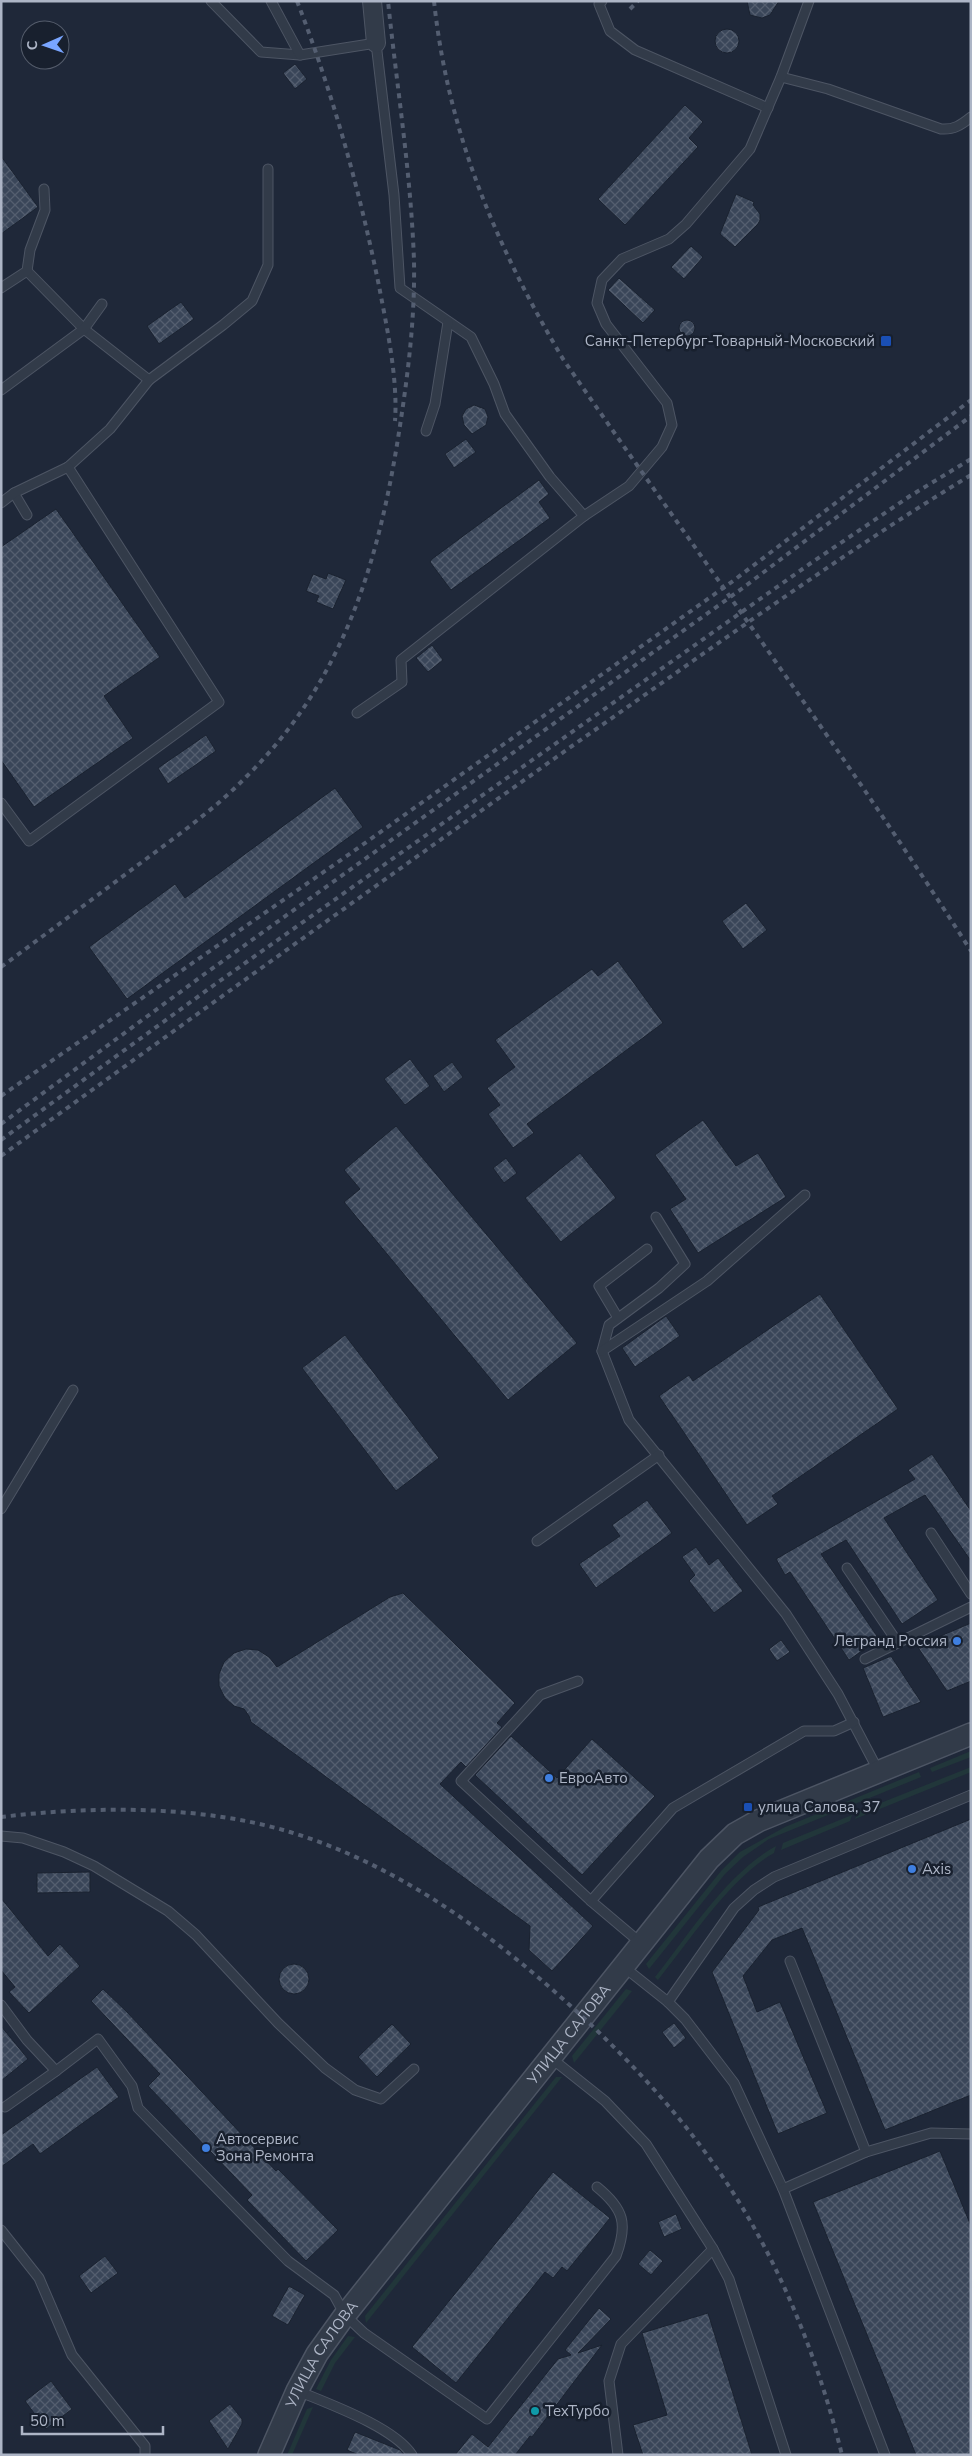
<svg xmlns="http://www.w3.org/2000/svg" width="972" height="2456" viewBox="0 0 972 2456" font-family="'Nunito Sans',sans-serif">
	<style>
		.grass { fill: #21363a }
		.building { fill: url(#building-cross-hatch); stroke: #1a2230 }
		.lines { fill: none; stroke-linecap: round; stroke-linejoin: round }
		.service-casing { stroke: #4d5564; stroke-width: 11 }
		.minor-casing { stroke: #4d5564; stroke-width: 20 }
		.tertiary-casing { stroke: #4d5564; stroke-width: 24 }
		.service { stroke: #323b49; stroke-width: 9 }
		.minor { stroke: #323b49; stroke-width: 18 }
		.tertiary { stroke: #323b49; stroke-width: 21 }
		.rail { stroke: #545e71; stroke-width: 4; stroke-dasharray: 5 5; stroke-linecap: butt }
		.transit-dot { fill: #1a4fb4; stroke: #18202e; stroke-width: 2 }
		.shop-dot { fill: #3f7fe0; stroke: #18202e; stroke-width: 2 }
		.culture-dot { fill: #0f9aa8; stroke: #18202e; stroke-width: 2 }
		.labels { text-anchor: middle; dominant-baseline: central; stroke-width: 5; stroke-linejoin: round; paint-order: stroke }
		.poi-label { font-size: 15px; fill: #adb5c6; stroke: #18202e; text-anchor: start }
		.street-label { font-size: 15px; fill: #adb5c6; stroke: #18202e }
	</style>
	<defs>
		<pattern id="building-cross-hatch" width="8" height="8" patternUnits="userSpaceOnUse" patternTransform="scale(1.25)"><rect width="8" height="8" fill="#3a4659"/><path d="M0 0l8 8M0 8l8-8" fill="none" stroke="#545e6f"/></pattern>
	</defs>
	<rect width="100%" height="100%" fill="#1f2839"/>
	<g class="grass">
		<path d="M971 1751V1757L932 1772 930 1768Z"/>
		<path d="M971 1767V1772L855 1819 858 1812Z"/>
		<path d="M919 1772 921 1777 769 1839 743 1857 725 1874 649 1969 646 1964 721 1871 740 1852 785 1827Z"/>
		<path d="M852 1815 850 1821 781 1850 783 1843Z"/>
		<path d="M776 1846 774 1853C731 1877 690 1940 658 1980L655 1977C690 1933 727 1873 776 1846Z"/>
		<path d="M626 1989 632 1991 574 2063 572 2056Z"/>
		<path d="M556 2077H562L366 2323 365 2316Z"/>
		<path d="M348 2336 355 2337 335 2363 321 2391 316 2389 331 2360Z"/>
		<path d="M313 2407 292 2455H287L307 2409Z"/>
	</g>
	<g class="building">
		<path d="M747 1H779L770 15 762 18 750 15Z"/>
		<circle cx="727" cy="41" r="12"/>
		<path d="M295 64 307 79 295 89 283 73Z"/>
		<path d="M685 105 703 122 689 138 698 147 625 225 598 199Z"/>
		<path d="M1 156 38 207 1 234Z"/>
		<path d="M736 194 754 202 753 205 760 214V220L758 224 735 247 720 234Z"/>
		<path d="M691 246 703 257 684 279 671 267Z"/>
		<path d="M619 278 655 310 643 323 608 290Z"/>
		<path d="M181 302 194 319 159 344 147 326Z"/>
		<circle cx="687" cy="328" r="8"/>
		<path d="M474 405 485 409 488 417 486 425 472 434 464 425 462 416 466 409Z"/>
		<path d="M466 439 476 452 454 468 445 454Z"/>
		<path d="M539 480 549 494 539 502 550 518 451 590 430 562 432 559Z"/>
		<path d="M56 509 160 657 104 696 133 738 34 807 1 760V547Z"/>
		<path d="M328 573 346 580 333 609 316 602 319 596 306 591 313 574 326 579Z"/>
		<path d="M432 645 443 660 428 672 416 658Z"/>
		<path d="M206 735 216 751 168 784 158 768Z"/>
		<path d="M335 788 363 827 127 999 89 947 175 884 185 898Z"/>
		<path d="M746 903 767 930 743 949 722 921Z"/>
		<path d="M618 961 663 1023 527 1124 534 1133 513 1148 488 1114 500 1105 487 1088 515 1067 495 1040 592 969 598 976Z"/>
		<path d="M410 1059 430 1086 405 1105 384 1079Z"/>
		<path d="M452 1062 463 1077 444 1092 433 1076Z"/>
		<path d="M703 1120 736 1166 758 1153 786 1197 698 1253 670 1209 686 1199 655 1155Z"/>
		<path d="M396 1126 577 1343 508 1400 344 1202 360 1189 344 1170Z"/>
		<path d="M580 1153 616 1198 561 1242 525 1198Z"/>
		<path d="M506 1158 517 1173 504 1183 493 1168Z"/>
		<path d="M820 1294 898 1409 772 1496 778 1504 747 1525 659 1396 689 1375 693 1381Z"/>
		<path d="M666 1316 680 1336 635 1367 622 1348Z"/>
		<path d="M345 1335 439 1458 396 1491 302 1368Z"/>
		<path d="M932 1454 971 1511V1561L925 1495 884 1518 938 1600 902 1624 846 1540 821 1554 879 1639 849 1660 790 1572 785 1575 776 1559 915 1479 908 1470Z"/>
		<path d="M647 1500 672 1533 596 1588 579 1564 620 1536 612 1525Z"/>
		<path d="M696 1547 709 1565 718 1558 743 1591 714 1613 689 1581 695 1575 682 1557Z"/>
		<path d="M403 1593 515 1703 497 1723 502 1727 466 1767 461 1762 440 1784 593 1926 552 1971 529 1950 530 1926 251 1722 249 1716 244 1709 234 1706 225 1698 219 1686V1674L224 1662 234 1653 246 1649 258 1650 269 1657 277 1667 390 1597Z"/>
		<path d="M971 1623V1681L947 1691 917 1646Z"/>
		<path d="M781 1640 790 1652 777 1661 769 1649Z"/>
		<path d="M891 1656 921 1702 883 1717 863 1668Z"/>
		<path d="M511 1736 557 1778 592 1739 655 1796 582 1875 475 1775Z"/>
		<path d="M971 1819V2095L885 2130 802 1928 772 1940 743 1976 757 2012 780 2002 827 2113 778 2134 712 1972 759 1910 758 1907Z"/>
		<path d="M90 1872V1892L37 1893V1873Z"/>
		<path d="M1 1898 48 1956 60 1944 80 1966 29 2013 9 1992 15 1987 1 1970Z"/>
		<circle cx="294" cy="1979" r="15"/>
		<path d="M103 1989 127 2012 276 2171 278 2169 338 2230 306 2261 247 2200 252 2195 148 2086 160 2074 91 2001Z"/>
		<path d="M674 2023 686 2038 674 2048 662 2032Z"/>
		<path d="M392 2024 411 2044 377 2077 358 2057Z"/>
		<path d="M1 2026 28 2059 1 2081Z"/>
		<path d="M97 2067 119 2097 40 2154 33 2144 1 2167V2135Z"/>
		<path d="M940 2151 971 2226V2455H916L813 2202Z"/>
		<path d="M553 2172 610 2218 567 2271 562 2267 553 2278 545 2272 456 2383 412 2347Z"/>
		<path d="M676 2214 682 2229 664 2237 658 2222Z"/>
		<path d="M650 2250 663 2261 651 2275 638 2264Z"/>
		<path d="M105 2256 118 2273 91 2293 79 2276Z"/>
		<path d="M289 2286 305 2295 288 2325 272 2316Z"/>
		<path d="M599 2308 611 2319 578 2353 602 2345 532 2437 530 2436 515 2455H455L472 2434 488 2447 558 2359 571 2355 565 2350Z"/>
		<path d="M708 2313 752 2455H643L633 2425 667 2415 642 2333Z"/>
		<path d="M51 2381 72 2409 46 2429 25 2401Z"/>
		<path d="M230 2404 242 2419V2424L228 2449 209 2421Z"/>
		<path d="M355 2432 400 2450 404 2455H359L347 2450Z"/>
	</g>
	<g class="lines">
		<defs>
			<g id="service">
				<path d="M211 1 261 52 300 55"/>
				<path d="M271 1 300 55 376 43 394 195 400 288 471 337 494 384 505 414 550 477 584 516"/>
				<path d="M602 1 599 4 610 31 635 50 768 108"/>
				<path d="M781 77 828 89 941 129C954 130 961 125 971 117"/>
				<path d="M27 271 84 329 149 380"/>
				<path d="M1 288 27 271 30 250 45 210 44 189"/>
				<path d="M1 390 84 329 102 304"/>
				<path d="M426 431 435 404 448 322"/>
				<path d="M14 493 27 515"/>
				<path d="M1 503 14 493 68 467 110 429 149 380 223 325 252 301 268 265V169"/>
				<path d="M357 713 402 682 401 660 584 516 629 486 662 447 672 425 667 403 606 324 597 303 602 280 622 259 669 239 686 224 750 149 781 77 809 1"/>
				<path d="M1 803 29 841 219 702 68 467"/>
				<path d="M656 1217 685 1264 659 1288 609 1325 602 1351 629 1420 786 1614 838 1694 879 1772"/>
				<path d="M618 1318 599 1286 647 1249"/>
				<path d="M602 1351 707 1281 805 1195"/>
				<path d="M1 1509 73 1390"/>
				<path d="M931 1533 971 1594"/>
				<path d="M537 1541 659 1455"/>
				<path d="M847 1568 898 1643"/>
				<path d="M865 1659 971 1607"/>
				<path d="M578 1681 540 1695 461 1781 591 1901"/>
				<path d="M1 1836 23 1838 64 1852 94 1866 168 1911 196 1935 278 2023 325 2068 355 2090 381 2099 414 2069"/>
				<path d="M642 1944 591 1901 673 1808 804 1731H834L854 1722"/>
				<path d="M624 1967 668 2002 685 2019 734 2083 783 2189 885 2455"/>
				<path d="M668 2002 734 1908 754 1890 774 1877 971 1795"/>
				<path d="M1 2005 27 2040 56 2071 98 2039 132 2086 138 2108 288 2261 334 2295 345 2315 364 2333 487 2419 616 2256C628 2224 624 2209 597 2187"/>
				<path d="M551 2058 605 2101 646 2144 713 2249 729 2279 786 2455"/>
				<path d="M5 2107 56 2071"/>
				<path d="M866 2152 931 2133 971 2134"/>
				<path d="M783 2189 866 2152 790 1961"/>
				<path d="M1 2230 39 2278 72 2355 145 2446V2455"/>
				<path d="M298 2391C329 2404 394 2427 412 2455"/>
				<path d="M618 2455 609 2381 621 2344 713 2249"/>
			</g>
			<path id="minor" d="M372 1 376 43"/>
			<g id="tertiary">
				<path id="s1" d="M269 2455 297 2391 317 2354 345 2315 709 1859 735 1834 758 1821 971 1734"/>
			</g>
		</defs>
		<use href="#service" class="service-casing"/>
		<use href="#minor" class="minor-casing"/>
		<use href="#tertiary" class="tertiary-casing"/>
		<use href="#service" class="service"/>
		<use href="#minor" class="minor"/>
		<use href="#tertiary" class="tertiary"/>
		<g class="rail">
			<path d="M297 1C333 94 359 188 379 286 387 328 398 379 395 421"/>
			<path d="M434 1C448 133 496 246 563 359 699 556 842 749 971 951"/>
			<path d="M630 9 638 1"/>
			<path d="M1 967C50 931 98 895 146 859 181 833 217 807 247 776 347 677 381 554 401 419 409 366 415 314 414 261 411 174 397 88 388 1"/>
			<path d="M1 1096 351 853 733 581 971 400"/>
			<path d="M1 1124 206 973 740 590 971 416"/>
			<path d="M1 1140 214 985 811 563 910 496 971 459"/>
			<path d="M1 1156C191 1018 381 882 572 746 704 654 833 559 971 475"/>
			<path d="M1 1817C92 1806 202 1805 290 1832 398 1865 491 1933 574 2009 645 2074 710 2147 757 2233 795 2302 823 2378 842 2455"/>
		</g>
	</g>
	<g class="transit-dot">
		<rect x="880" y="335" width="12" height="12" rx="2.5"/>
		<rect x="743" y="1802" width="10" height="10" rx="2.5"/>
	</g>
	<g class="shop-dot">
		<circle cx="957" cy="1641" r="5"/>
		<circle cx="549" cy="1778" r="5"/>
		<circle cx="912" cy="1869" r="5"/>
		<circle cx="206" cy="2148" r="5"/>
	</g>
	<circle class="culture-dot" cx="535" cy="2411" r="5"/>
	<g class="labels">
		<g class="poi-label">
			<text x="875" y="341" text-anchor="end">Санкт-Петербург-Товарный-Московский</text>
			<text x="947" y="1641" text-anchor="end">Легранд Россия</text>
			<text x="559" y="1778">ЕвроАвто</text>
			<text x="758" y="1807">улица Салова, 37</text>
			<text x="922" y="1869">Axis</text>
			<text x="216" y="2139">Автосервис<tspan x="216" dy="17">Зона Ремонта</tspan></text>
			<text x="545" y="2411">ТехТурбо</text>
		</g>
		<g class="street-label">
			<text stroke="none"><textPath href="#s1" startOffset="519">УЛИЦА САЛОВА</textPath></text>
			<text stroke="none"><textPath href="#s1" startOffset="114">УЛИЦА САЛОВА</textPath></text>
		</g>
	</g>
	<rect width="972" height="2456" fill="none" stroke="#adb5c6" stroke-width="5"/>
	<g transform="translate(45 45) rotate(268)"><circle r="24" fill="#18202e" stroke="#545c6b"/>
	<path d="M0-4L9 19L0 12L-9 19Z" fill="#79a5ff"/>
	<text y="-8" font-size="14" font-weight="bold" text-anchor="middle" fill="#adb5c6">С</text>
	</g>
	<path d="M22 2426v8h141v-8" fill="none" stroke="#adb5c6" stroke-width="2.5"/>
	<text x="30" y="2426" font-size="15" fill="#adb5c6" stroke="#18202e" stroke-width="4" paint-order="stroke">50 m</text>
</svg>
